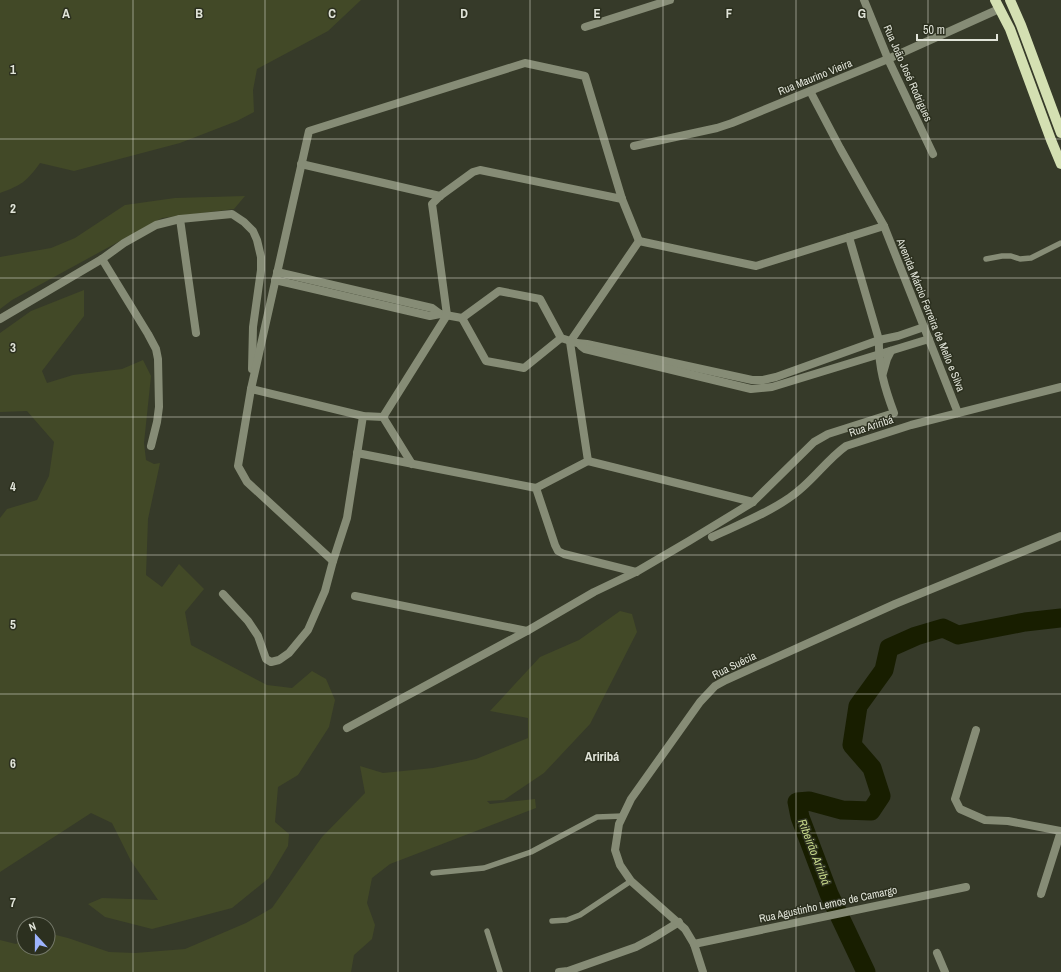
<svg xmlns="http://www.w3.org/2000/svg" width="1061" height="972" viewBox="0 0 1061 972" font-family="'Archivo Narrow',sans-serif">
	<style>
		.green { fill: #424927 }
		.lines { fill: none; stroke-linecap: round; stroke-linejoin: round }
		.river { stroke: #181e00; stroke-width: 19 }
		.lane { stroke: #868c76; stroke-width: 5.5 }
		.street { stroke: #868c76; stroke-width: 8 }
		.primary { stroke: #d4e0b2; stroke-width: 10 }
		.grid { fill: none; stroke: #e1e4d9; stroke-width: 1; stroke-opacity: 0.55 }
		.labels { text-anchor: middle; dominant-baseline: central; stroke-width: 3; stroke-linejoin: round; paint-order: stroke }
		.street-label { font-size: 11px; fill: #e1e4d9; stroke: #2c301f }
		.water-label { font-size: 12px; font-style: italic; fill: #c5d789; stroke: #2c301f }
		.quarter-label { font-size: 13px; font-weight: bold; fill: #e1e4d9; stroke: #2c301f }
		.grid-label { font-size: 13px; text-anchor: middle; font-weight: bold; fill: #e1e4d9; stroke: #2c301f; stroke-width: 3; stroke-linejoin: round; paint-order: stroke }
	</style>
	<rect width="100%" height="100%" fill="#363a29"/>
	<g class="green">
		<path d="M0 0H361L328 31 257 69 253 90 254 112 237 121 180 143 74 171 40 163C26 182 22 185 0 193Z"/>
		<path d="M245 196 234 209 162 218 12 300 0 309V257L51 248 75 238 125 205 175 198Z"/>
		<path d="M84 290V316L42 371 47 383 73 375 122 369 143 360 151 376 144 443 146 460 154 464 160 463 148 519 146 575 162 587 179 564 204 589 185 612 191 645 267 685 292 688 312 671 326 679 335 700 329 727 298 775 278 787 275 822 289 834 288 846 269 878 232 908 152 929 105 917 88 904 102 898 158 900 131 861 112 823 91 813 0 872V518L7 509 37 500 49 476 54 442 27 411 0 412V333L31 311Z"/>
		<path d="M620 611 632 614 637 632 590 724 544 773 504 800 487 801 490 804 535 799 536 808 390 864 372 878 367 903 375 925 372 939 354 955 351 972H0V940L16 944 24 938V948H48V933L68 938 109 952 135 953 185 949 246 923 272 908 322 837 365 793 360 766 383 773 433 768 476 759 528 738V718L490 711 540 657 579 640Z"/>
	</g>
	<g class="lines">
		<path class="river" d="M866 972 829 894 800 817 797 802 809 801 842 810 871 811 881 796 872 768 852 745 858 706 884 670 889 648 916 636 943 628 958 635 1025 622 1061 618"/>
		<g class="lane">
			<path d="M986 259 1002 256H1011L1020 259 1031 258 1061 243"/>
			<path d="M433 873 484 868 531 852 597 817 623 816"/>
			<path d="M552 921 567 920 580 915 631 881"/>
			<path d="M487 931 500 972"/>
		</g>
		<g class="street">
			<path d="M864 0 888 59 933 154"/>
			<path d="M585 27 670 0"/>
			<path d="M810 91 840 148 884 226 958 413"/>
			<path d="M634 146 717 128 732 123 888 59 999 9"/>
			<path d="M301 164 440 196"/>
			<path d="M180 219 196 333"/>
			<path d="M639 241 756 266 884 226"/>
			<path d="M102 259 148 334 156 349 158 359 159 407 157 422 151 446"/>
			<path d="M277 272 432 308 440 314"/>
			<path d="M275 280 430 316 440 314 462 318 499 291 540 299 561 338 577 343 587 344 752 380H763L776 377 879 340 898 336 924 327"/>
			<path d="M462 318 486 361 524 368 561 338"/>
			<path d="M0 319 102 259 124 243 156 225 180 219 232 214 244 222 253 231 257 240 261 257V270L253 327 252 369"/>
			<path d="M581 346 585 349 751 389 772 387 929 339"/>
			<path d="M883 373 887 359 891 351"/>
			<path d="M251 389 363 416 383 417 412 464"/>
			<path d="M383 417 447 315 433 211 432 204 440 196 473 172 480 170 622 199"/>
			<path d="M357 453 536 488 555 545 558 551 564 554 636 572"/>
			<path d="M588 461 753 502"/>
			<path d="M536 488 588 461 570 342 639 241"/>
			<path d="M712 537C738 525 766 514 789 498 811 484 825 461 846 446L911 425 1061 387"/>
			<path d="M333 561 247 482 238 466 251 389 309 131 525 63 585 76 622 199 639 241"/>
			<path d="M223 594 248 621 258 636 266 659 271 662 279 660 289 653 308 630 325 591 333 561 347 518 363 416"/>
			<path d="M355 596 527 631"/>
			<path d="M347 728 527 631 594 592 636 572 689 541 753 502 814 442 828 434 894 413C885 389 878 366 879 340L849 237"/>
			<path d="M976 730 955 799 960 809 985 820 1008 821 1061 831"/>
			<path d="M1041 894 1061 831"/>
			<path d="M694 944 966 887"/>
			<path d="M937 953 945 972"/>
			<path d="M559 972 568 971 636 947 653 938 679 922"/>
			<path d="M703 972 694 944 685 929 631 881 620 865 615 850 619 824 631 799 700 702 715 686 726 680 895 604 1061 536"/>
		</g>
		<g class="primary">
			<path d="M995 0 1010 29 1051 140 1061 164"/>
			<path d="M1010 0 1021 25 1061 133"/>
		</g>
	</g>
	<path class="grid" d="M133 0V972M265 0V972M398 0V972M530 0V972M663 0V972M796 0V972M928 0V972M0 139H1061M0 278H1061M0 417H1061M0 555H1061M0 694H1061M0 833H1061"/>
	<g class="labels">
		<g class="street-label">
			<text transform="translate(908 73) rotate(66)">Rua João José Rodrigues</text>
			<text transform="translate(815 77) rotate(-22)">Rua Maurino Vieira</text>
			<text transform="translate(931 315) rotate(68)">Avenida Márcio Ferreira de Mello e Silva</text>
			<text transform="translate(871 426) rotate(-18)">Rua Ariribá</text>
			<text transform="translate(734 665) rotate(-26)">Rua Suécia</text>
			<text transform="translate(828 904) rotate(-12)">Rua Agustinho Lemos de Camargo</text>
		</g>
		<g class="water-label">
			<text transform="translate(814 852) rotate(69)">Ribeirão Ariribá</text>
		</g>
		<g class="quarter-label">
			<text x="602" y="756">Ariribá</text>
		</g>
	</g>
	<g class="grid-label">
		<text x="66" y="18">A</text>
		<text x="199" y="18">B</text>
		<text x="332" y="18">C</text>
		<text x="464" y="18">D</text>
		<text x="597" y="18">E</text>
		<text x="729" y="18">F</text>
		<text x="862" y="18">G</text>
		<text x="13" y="74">1</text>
		<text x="13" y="213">2</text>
		<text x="13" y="352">3</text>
		<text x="13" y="491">4</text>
		<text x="13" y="629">5</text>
		<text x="13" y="768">6</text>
		<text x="13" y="907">7</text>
	</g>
	<g transform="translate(36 936) rotate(339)"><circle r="19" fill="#2c301f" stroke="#747869"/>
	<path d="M0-3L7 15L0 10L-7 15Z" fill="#9db4fd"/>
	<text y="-6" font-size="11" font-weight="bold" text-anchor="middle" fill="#e1e4d9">N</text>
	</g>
	<path d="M917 34v6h80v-6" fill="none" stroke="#e1e4d9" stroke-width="2"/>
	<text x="923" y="34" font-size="12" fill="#e1e4d9" stroke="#2c301f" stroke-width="3" paint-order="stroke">50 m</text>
</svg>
